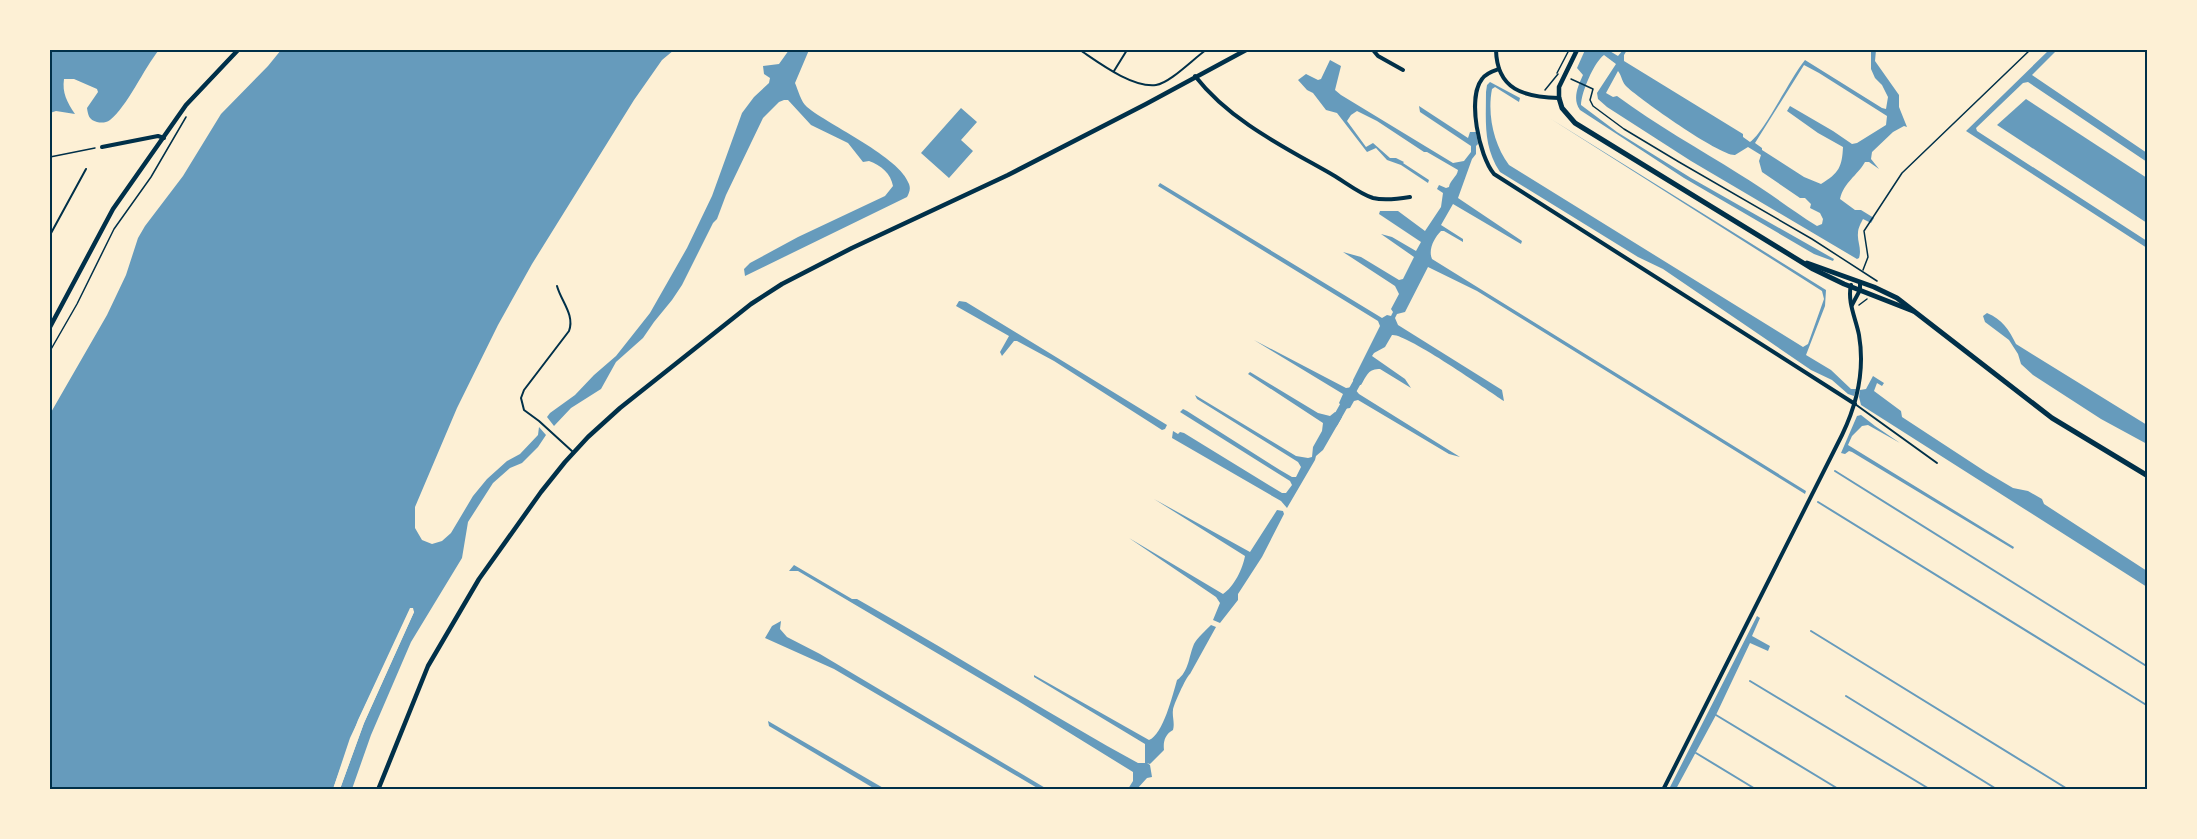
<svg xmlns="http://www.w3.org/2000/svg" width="2197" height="839" viewBox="0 0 2197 839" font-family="'Archivo Narrow',sans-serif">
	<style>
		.water { fill: #669bbc; fill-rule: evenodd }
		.pier { fill: #fdf0d5 }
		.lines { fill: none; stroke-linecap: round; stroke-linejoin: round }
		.stream { stroke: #669bbc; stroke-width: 2 }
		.canal { stroke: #669bbc; stroke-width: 8 }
		.path { stroke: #003049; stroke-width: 1.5 }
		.service { stroke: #003049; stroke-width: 2 }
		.minor { stroke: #003049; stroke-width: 4 }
		.tertiary { stroke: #003049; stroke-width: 4.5 }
		.secondary { stroke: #003049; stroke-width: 5 }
		.neatline { fill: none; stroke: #003049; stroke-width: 2 }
	</style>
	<rect width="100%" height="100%" fill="#fdf0d5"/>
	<g class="water">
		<path d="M50 50H159C144 68 127 107 110 120 106 123 101 123 97 122 89 120 88 115 87 108L98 92 97 89 74 79H64C62 93 67 102 75 114L56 111 50 113Z"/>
		<path d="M281 50H674L662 60 634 100 532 264 498 325 457 408 415 507V528L422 540 432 544 442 541 451 533 473 496 487 479 507 461 520 454 538 435 539 427 546 435 538 447 522 463 510 468 493 483 468 522 462 558 411 642 371 735 352 789H340L364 723 414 612 411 608 350 738 333 789 50 790V414L107 315 126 275 138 238 145 226 183 176 221 114 268 66Z"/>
		<path d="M789 50H809L795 83C798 90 801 102 807 107 830 126 900 157 909 184 911 189 909 193 907 197L745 276 744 269 750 263 798 237 885 196 893 186C891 174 881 165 869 161L863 162 848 143 811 125 788 100H784L779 102 763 118 726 195 717 219 713 223 682 285 672 300 654 322 643 338 616 362 601 389 571 408 554 426 547 417 550 413 575 395 594 375 616 356 650 313 687 248 712 196 742 113 754 97 769 83 770 78 764 74 763 66 779 64Z"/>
		<path d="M1585 50H1608L1618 56 1623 50H1627L1624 55V61L1743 134V137L1750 142C1764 133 1790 78 1805 60L1882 108 1886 109 1888 97 1882 85 1875 78 1871 69V50H1876L1875 61 1899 95V107L1907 127 1904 126 1893 132 1872 152 1871 159 1879 169 1869 162H1865C1857 176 1844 182 1840 199L1855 210H1861L1874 218 1871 223 1863 219C1861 223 1858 228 1858 233 1857 242 1862 248 1859 258L1857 259 1691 161 1607 107 1598 99 1597 93 1616 64 1604 55C1594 62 1581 93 1581 105L1617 132 1691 178 1834 259 1833 261 1814 254 1684 178 1580 110C1572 99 1578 86 1583 75L1577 68ZM1804 65 1819 73 1887 116 1886 125 1857 143 1852 144 1833 131 1790 106 1787 111 1818 133 1843 147C1842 167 1839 173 1821 184L1804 177 1762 150V148L1755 143ZM1618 71C1622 76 1622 83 1627 87 1641 100 1720 156 1735 155L1748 147 1761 155 1759 161 1762 172 1800 198H1805L1811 204 1810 208 1820 213 1823 219 1822 224 1817 226C1790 209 1766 190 1739 174 1698 148 1656 125 1617 96L1613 97 1606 93Z"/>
		<path d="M2049 50H2057L2032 75 2147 153V162L2028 82 2023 83 1976 128 1977 131 2147 241V248L1966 131Z"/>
		<path d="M1330 60 1341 66 1335 90 1341 95 1453 163 1464 161 1471 152V146L1420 112 1419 106 1468 138 1470 132H1476L1478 144 1476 146V154L1472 159 1458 198 1522 241 1521 244 1453 204 1441 225 1463 239V242L1444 231H1441C1434 238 1428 250 1432 259L1806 491 1805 494 1477 291 1428 267 1405 312 1397 314 1395 318 1398 325 1502 390 1504 401C1487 390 1406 333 1392 335L1385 347 1374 353 1372 356 1405 379 1411 388 1380 369C1368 368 1366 377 1361 385L1355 384 1353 380 1380 326 1378 321 1158 186 1160 183 1382 318 1387 315 1391 316 1393 312 1391 309 1399 294 1395 286 1343 252 1361 257 1399 280 1403 279 1414 257 1381 234 1392 237 1416 251 1421 242 1379 214 1380 211H1398L1425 231 1441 207 1443 193 1437 189 1439 185 1446 188 1449 187C1450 180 1457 177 1458 170L1427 152H1424L1377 121 1357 111 1351 115 1347 121 1366 147 1373 143 1390 158H1396L1404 162 1403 163 1429 180 1428 183 1401 165 1387 160 1376 148 1367 152 1337 113 1326 110 1313 93 1307 90 1298 80 1306 74 1318 80 1321 79Z"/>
		<path d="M1490 82 1520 98 1519 102 1495 87 1492 89C1487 115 1494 145 1509 165L1803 347 1808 344 1824 299 1822 291 1551 119 1826 290 1825 306 1806 355 1831 370 1851 389H1856L1854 396 1848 394 1832 380 1811 370 1663 269 1638 257 1500 172C1483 146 1486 122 1486 92L1487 85Z"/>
		<path d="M2026 99 2147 178V223L1997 125Z"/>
		<path d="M961 108 977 122 961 140 973 151 949 178 921 153Z"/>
		<path d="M959 301 966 302 1167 425 1165 429 1162 430 1054 361 1017 341H1014L1002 356 1000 352 1009 336 956 306Z"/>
		<path d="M1987 313C2002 319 2009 330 2016 344L2147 425V444L2101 419 2033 375 2021 364 2018 354 2009 340 1985 322 1983 316Z"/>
		<path d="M1254 340 1346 388 1353 387 1359 394 1460 457 1449 454 1358 400 1354 401 1350 408 1344 409 1339 403 1343 394Z"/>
		<path d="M1250 372 1318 413 1330 416 1335 412 1340 414 1342 417 1323 450 1316 456 1315 460 1287 508 1281 501 1172 438 1173 431 1178 434 1180 432 1184 433 1282 493H1286L1292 485 1290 481 1180 412 1183 409 1187 411 1280 470 1292 477H1296L1301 467 1298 462 1197 399 1195 395 1296 456 1308 458 1312 457 1313 447 1322 431 1323 423 1248 374Z"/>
		<path d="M1873 376 1884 383 1882 386 1877 383 1874 391 1901 411 1902 417 1986 472 2013 488 2028 491 2042 499 2044 504 2147 571V587L1861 405 1859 397 1860 390 1866 389Z"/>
		<path d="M1861 415 1875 426 1900 443 1868 425 1862 426 1852 436 1848 445 2014 547 2013 549 1852 452 1849 451 1845 454 1841 453 1857 416Z"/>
		<path d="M1154 499 1250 552 1277 510 1283 511 1284 514 1262 557 1238 594V600L1220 623 1213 620 1220 603 1216 597 1129 538 1223 594C1234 587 1243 568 1245 556Z"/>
		<path d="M794 565 852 599H857C952 652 1043 711 1138 763H1145V744L1034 677V675L1149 740C1163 735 1173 694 1177 680 1189 672 1189 655 1194 644 1197 638 1206 630 1211 625L1216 627 1190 674C1186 677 1173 706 1173 710 1172 717 1175 723 1173 730 1165 734 1163 742 1164 750L1150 764 1147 763 1150 765 1152 777 1147 778 1137 789H1128L1133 781V772L1013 698 798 571H789Z"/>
		<path d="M1757 616 1760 618 1752 636 1770 646 1768 651 1750 643 1716 715 1676 789H1669Z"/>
		<path d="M781 621 780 629 787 637 820 654 1047 789H1039L834 669 765 638 772 626Z"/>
		<path d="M768 721 885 789H875L769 726Z"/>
	</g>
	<path class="pier" d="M410 608H413L414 612 364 723 340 789H337L354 739 411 611 361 721 353 739 336 790 333 789 358 720Z"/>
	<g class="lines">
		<g class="stream">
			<path d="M1835 471 2148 667"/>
			<path d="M1818 502 2148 706"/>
			<path d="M1811 631 2069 790"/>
			<path d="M1750 681 1931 790"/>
			<path d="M1846 696 1998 790"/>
			<path d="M1716 715 1840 790"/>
			<path d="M1696 753 1757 790"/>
		</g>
		<path class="canal" d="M1334 423 1360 377"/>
		<g class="path">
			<path d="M1557 73 1569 50"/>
			<path d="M1571 79 1593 89 1590 100 1593 106 1624 129 1679 162 1812 239 1877 281"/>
			<path d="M1545 90 1558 74"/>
			<path d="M50 157 95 148"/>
			<path d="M1863 270 1868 257 1864 231 1902 173 2030 50"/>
			<path d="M1859 305 1867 299"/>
			<path d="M50 351 77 304 114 229 151 177 186 117"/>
		</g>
		<g class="service">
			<path d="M1080 50C1098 62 1132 88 1156 85 1170 83 1193 59 1206 50"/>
			<path d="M1114 71 1127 50"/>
			<path d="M50 235 86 169"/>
			<path d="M557 286C561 301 575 315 569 331L524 390 521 398 524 410 539 421 573 452"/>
			<path d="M1855 404 1937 463"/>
		</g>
		<g class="minor">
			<path d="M1373 50 1378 56 1403 70"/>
			<path d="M1496 50C1497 90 1524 97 1559 98"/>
			<path d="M1499 69C1493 71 1486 73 1482 79 1467 98 1479 156 1494 174L1855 404"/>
			<path d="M1195 76C1230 121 1284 147 1333 175 1345 182 1360 194 1373 198 1385 201 1398 199 1410 197"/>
			<path d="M102 147 158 136 164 138"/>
			<path d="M1852 305 1860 290V282"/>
			<path d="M1663 790 1842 435C1857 404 1865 370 1859 335 1856 319 1847 302 1851 285"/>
		</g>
		<g class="tertiary">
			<path d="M1559 98V87L1577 50"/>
			<path d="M50 327 113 209 186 105 238 50"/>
			<path d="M378 790 428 666 479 579 541 492 565 462 588 437 620 408 751 304 782 284 852 248 1008 175 1146 104 1246 50"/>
		</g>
		<g class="secondary">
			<path d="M1559 98 1562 108 1575 123 1813 269 1844 284 1913 311"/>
			<path d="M1807 263 1874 287 1897 298 2052 418 2148 476"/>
		</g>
	</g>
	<rect width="2197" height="839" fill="none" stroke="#fdf0d5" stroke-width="102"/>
	<rect x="51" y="51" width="2095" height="737" class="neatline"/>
</svg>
